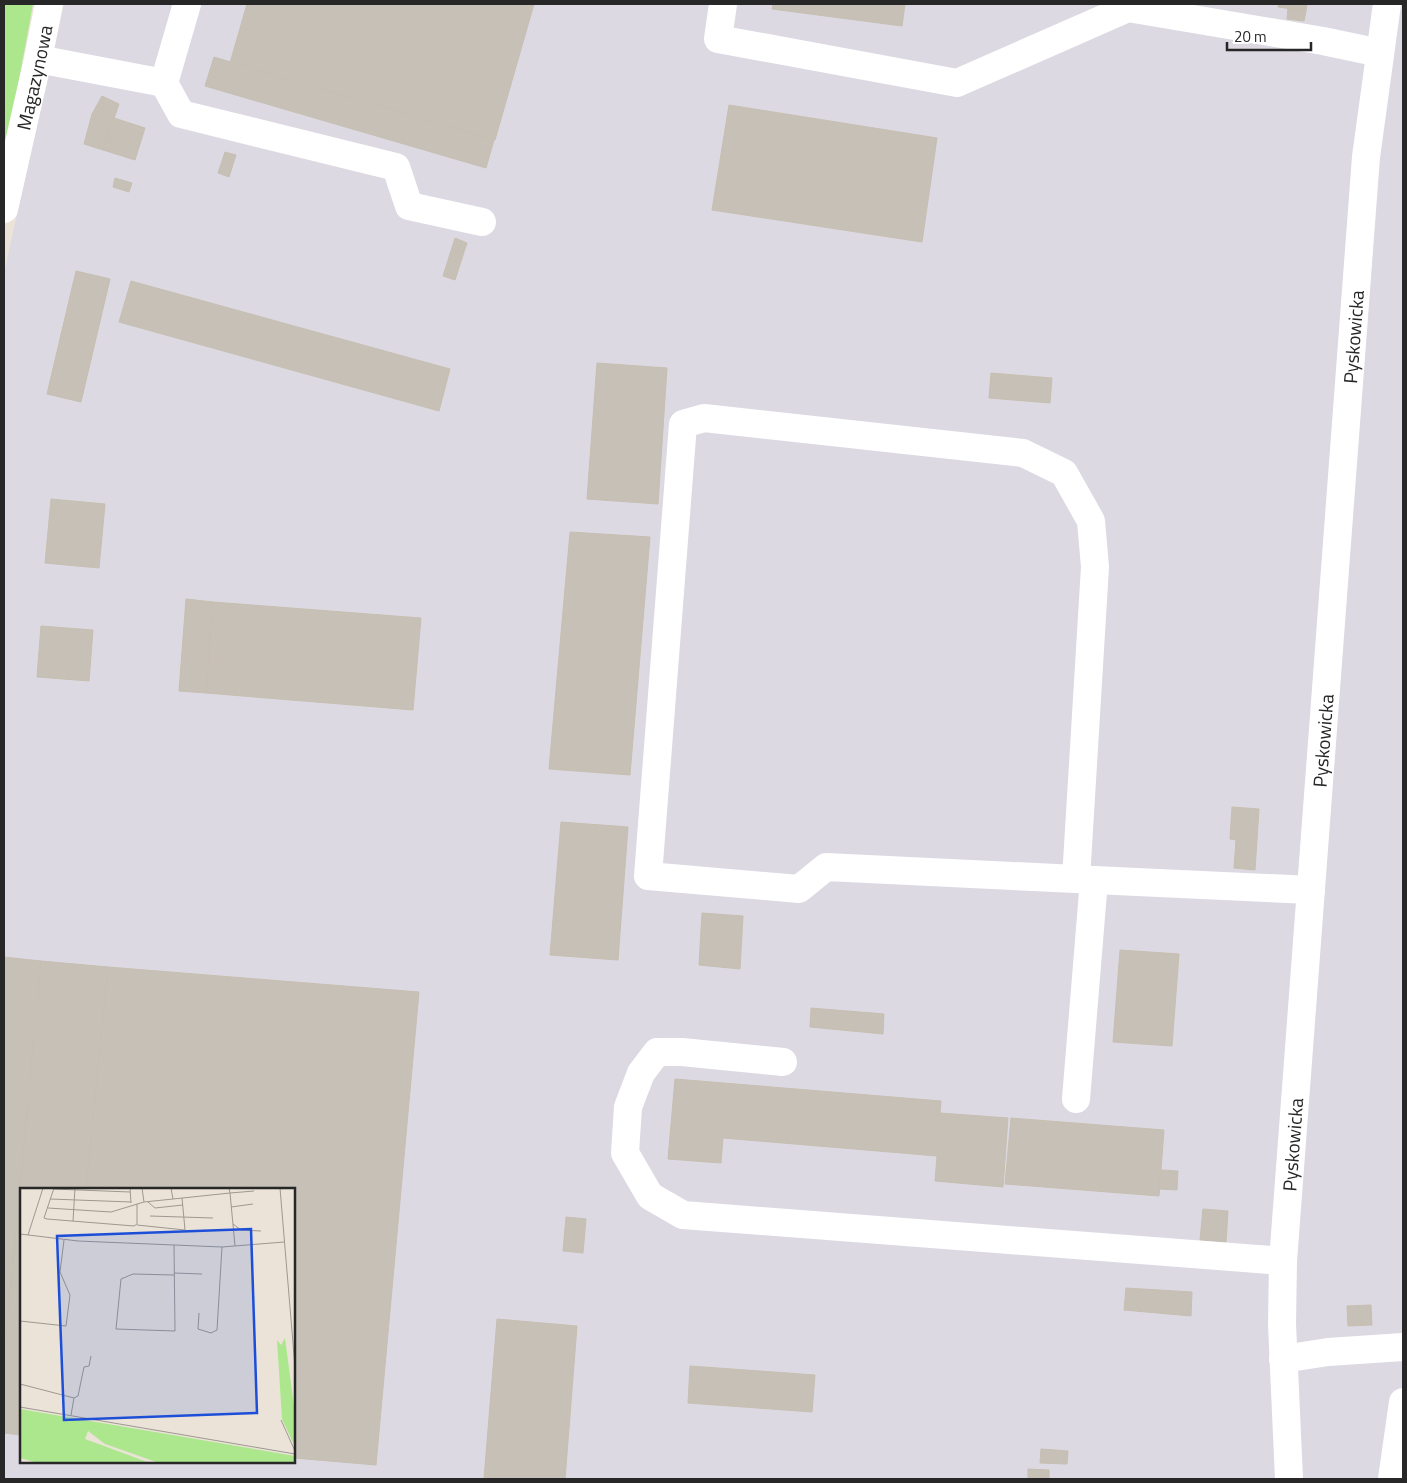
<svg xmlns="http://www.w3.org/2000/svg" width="1407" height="1483" viewBox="0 0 1407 1483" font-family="'Titillium Web',sans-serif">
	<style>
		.industrial { fill: #dcd9e3; fill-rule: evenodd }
		.green { fill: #ace78e }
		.building { fill: #c6c0b7; stroke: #c6bfb1 }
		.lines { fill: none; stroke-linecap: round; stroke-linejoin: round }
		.minor { stroke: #fff; stroke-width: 28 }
		.labels { text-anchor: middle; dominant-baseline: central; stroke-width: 4.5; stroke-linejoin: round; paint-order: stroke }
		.street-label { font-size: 19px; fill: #272727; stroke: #fff }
		.inset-road { fill: none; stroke: #9d9891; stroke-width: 1 }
		.view { fill: #1d4ed8; fill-opacity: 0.15; stroke: #1d4ed8; stroke-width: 2.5 }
		.inset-edge { fill: none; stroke: #272727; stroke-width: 2.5 }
	</style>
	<rect width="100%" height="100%" fill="#ebe3d7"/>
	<path class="industrial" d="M64 4H1403V1479H4V273ZM21 1189H294V1462H21Z"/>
	<path class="green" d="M4 4H33L4 161Z"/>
	<g class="building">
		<path d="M247 4H534L495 140 230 63Z"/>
		<path d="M773 4H905L902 26 772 9Z"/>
		<path d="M1279 4H1307L1306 11 1278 7Z"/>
		<path d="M1288 8 1306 11 1304 21 1287 19Z"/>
		<path d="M214 57 494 140 486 168 205 86Z"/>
		<path d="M102 96 119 104 103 150 84 144 92 114Z"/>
		<path d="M729 105 937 138 922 242 712 210Z"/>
		<path d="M114 118 145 128 135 160 103 150Z"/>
		<path d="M225 152 236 155 229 177 218 173Z"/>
		<path d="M115 178 132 183 129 192 113 187Z"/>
		<path d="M455 238 467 243 455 280 443 276Z"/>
		<path d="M76 271 110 279 81 402 47 394Z"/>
		<path d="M131 281 450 369 439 411 119 322Z"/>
		<path d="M597 363 667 368 658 504 587 499Z"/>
		<path d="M991 373 1052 378 1050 403 989 398Z"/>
		<path d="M51 499 105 504 99 568 45 563Z"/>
		<path d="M570 532 650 537 630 775 549 769Z"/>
		<path d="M186 599 213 602 206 693 179 691Z"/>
		<path d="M213 602 421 618 413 710 206 693Z"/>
		<path d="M41 626 93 630 89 681 37 677Z"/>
		<path d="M1232 807 1259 809 1255 870 1234 868 1236 840 1230 839Z"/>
		<path d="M561 822 628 827 618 960 550 955Z"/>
		<path d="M702 913 743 916 740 969 699 965Z"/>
		<path d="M1120 950 1179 954 1172 1046 1113 1042Z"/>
		<path d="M4 957 41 961 4 1361Z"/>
		<path d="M41 961 108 967 86 1189H21V1435L4 1433V1361Z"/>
		<path d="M108 967 419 992 376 1465 294 1458V1189H86Z"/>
		<path d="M811 1008 884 1014 883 1034 810 1027Z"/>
		<path d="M675 1079 941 1101 940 1113 1008 1118 1003 1187 935 1181 937 1156 723 1138 721 1163 668 1159Z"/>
		<path d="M1011 1118 1164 1130 1159 1196 1005 1184Z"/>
		<path d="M1161 1170 1178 1171 1177 1190 1159 1189Z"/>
		<path d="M1203 1209 1228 1211 1226 1242 1200 1240Z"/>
		<path d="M566 1217 586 1219 583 1253 563 1251Z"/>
		<path d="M1126 1288 1192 1292 1191 1316 1124 1310Z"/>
		<path d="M1371 1305 1372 1325 1348 1326 1347 1306Z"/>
		<path d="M497 1319 577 1326 565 1479H484Z"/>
		<path d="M690 1366 815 1375 812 1412 688 1403Z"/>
		<path d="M1041 1449 1068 1451 1067 1464 1040 1463Z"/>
		<path d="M1028 1469 1049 1470V1479H1028Z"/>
	</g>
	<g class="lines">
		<g class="minor">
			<path d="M723 4 718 39 957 83 1128 8 1323 41 1380 53"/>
			<path d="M38 59 164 83 187 4"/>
			<path d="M164 83 181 114 396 167 409 206 482 222"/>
			<path id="s1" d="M4 209 38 59 49 4"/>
			<path d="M1076 879 1095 567 1091 521 1064 473 1023 453 704 418 683 424 648 876 799 889 826 867 1076 879 1094 880 1311 890"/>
			<path d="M783 1062 682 1052H657L641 1073 628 1107 625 1153 650 1196 683 1215 1283 1261"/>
			<path d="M1076 1099 1094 880"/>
			<path d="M1283 1359 1328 1352 1403 1347"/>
			<path id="s2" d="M1289 1479 1282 1324 1283 1261 1366 157 1387 4"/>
			<path d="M1392 1479 1403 1402"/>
		</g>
	</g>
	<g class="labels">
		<g class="street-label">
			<text stroke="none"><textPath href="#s1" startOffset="135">Magazynowa</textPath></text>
			<text stroke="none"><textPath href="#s2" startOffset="1145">Pyskowicka</textPath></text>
			<text stroke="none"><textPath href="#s2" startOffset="740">Pyskowicka</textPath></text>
			<text stroke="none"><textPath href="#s2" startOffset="335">Pyskowicka</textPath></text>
		</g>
	</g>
	<g transform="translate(20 1188)">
		<rect width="275" height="275" fill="#ebe3d7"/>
		<path d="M265 150 275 226V259L262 231 257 152 261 157ZM0 221 275 268V275H139L85 256 68 243 65 251 130 275H18L0 270Z" fill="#ace78e"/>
		<path class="inset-road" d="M34 0 24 30 27 31 114 38 117 36V16M110 0 111 15M122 0 124 14 153 11M151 0 153 11 210 5 209 0M260 0 275 179M33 1 110 4M30 11 111 14M128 14 135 20 163 17M211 19 233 16M28 20 91 24 124 14M130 28 193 30M53 33 55 0M213 36 221 42 241 43M117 37 165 42 162 10M0 46 58 53 202 59 264 54M8 47 23 0M215 58 210 5 234 3M154 85 182 86M154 87 113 86 101 91 96 141 155 143 154 57M179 125 178 141 191 145 197 142 202 59M0 133 46 138 50 107 40 84 44 52M0 196 54 210 51 227M54 210 58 208 64 179 69 178 71 168M0 219 275 266M261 232 275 263"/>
		<path class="view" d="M231 41 237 225 44 232 37 48Z"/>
		<rect width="275" height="275" class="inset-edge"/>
	</g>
	<rect width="1407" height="1483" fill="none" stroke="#272727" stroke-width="10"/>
	<path d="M1227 42v8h84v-8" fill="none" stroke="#272727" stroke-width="2.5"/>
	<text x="1234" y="42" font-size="15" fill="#272727" stroke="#ffffff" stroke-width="4" paint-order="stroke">20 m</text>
</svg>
